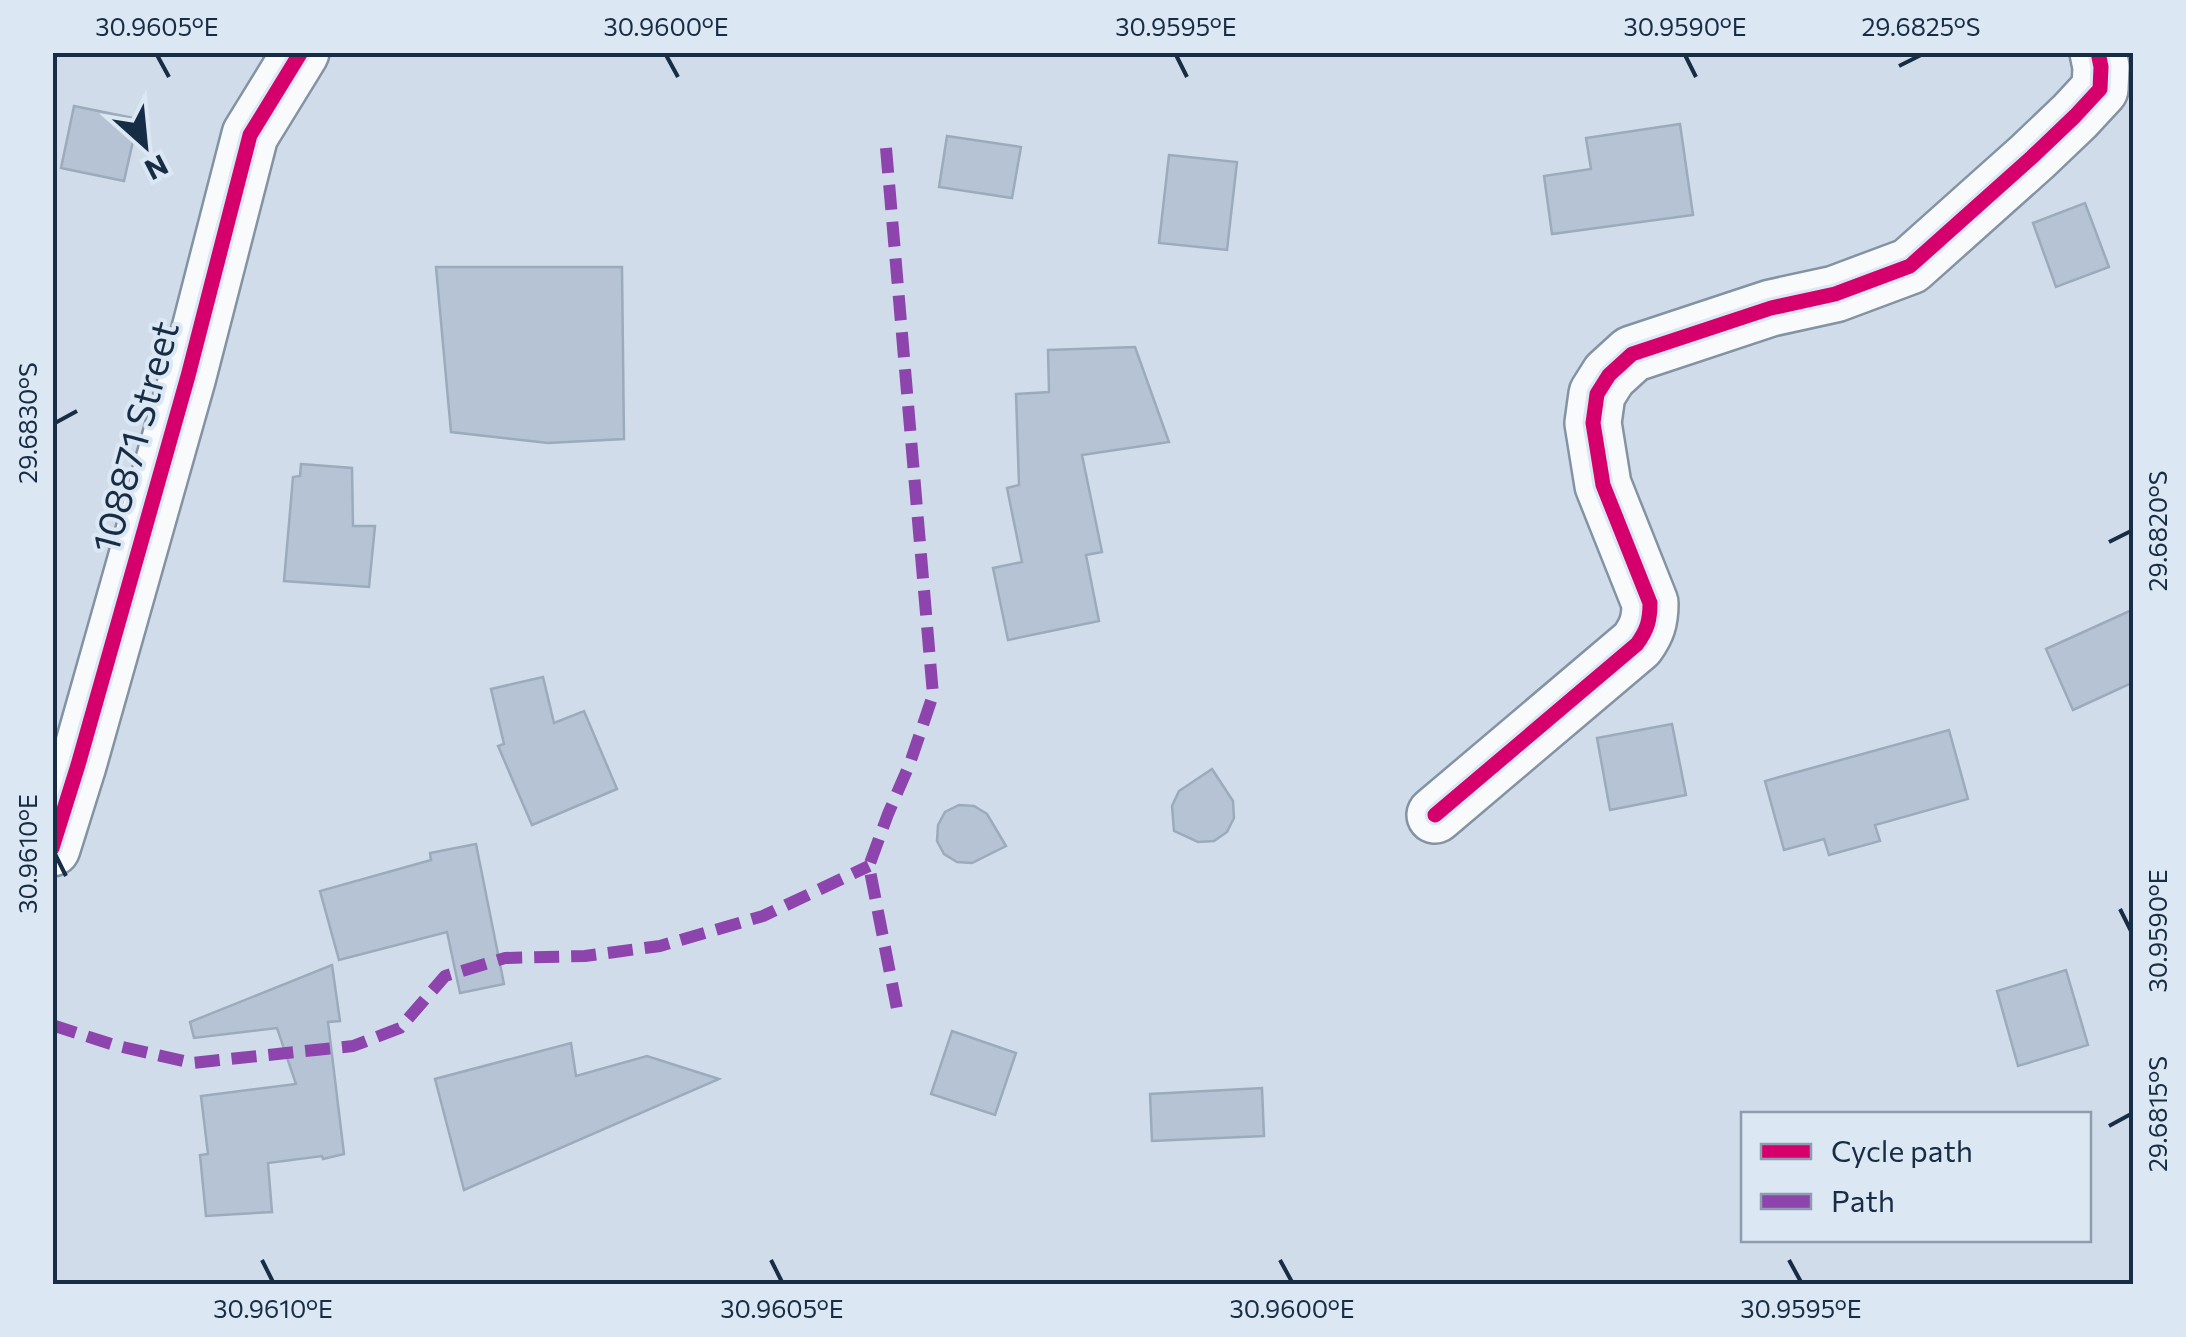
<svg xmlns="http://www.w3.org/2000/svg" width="2186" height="1337" font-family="Commissioner,sans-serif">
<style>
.building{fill:#b5c3d4;stroke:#9cabbc;stroke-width:2.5}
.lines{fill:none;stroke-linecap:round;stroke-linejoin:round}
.street-casing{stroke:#8493a4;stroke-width:60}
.secondary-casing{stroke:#8493a4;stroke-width:60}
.street{stroke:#f8fafc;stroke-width:55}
.secondary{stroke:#f8fafc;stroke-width:55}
.quiet{stroke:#8e44ad;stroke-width:12;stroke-dasharray:25 12;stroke-linecap:butt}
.cycleway-casing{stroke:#dce7f4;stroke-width:21}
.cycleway{stroke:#d6006c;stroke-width:15}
.ticks{fill:none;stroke:#172d45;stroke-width:4}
.labels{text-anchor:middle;stroke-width:8;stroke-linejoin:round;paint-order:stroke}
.street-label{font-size:38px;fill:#172d45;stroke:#dce7f4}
.neatline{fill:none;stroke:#172d45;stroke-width:4}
.ticks-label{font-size:25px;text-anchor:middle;fill:#172d45}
</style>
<rect width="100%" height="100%" fill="#d0dcea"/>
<g class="building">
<polygon points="74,106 138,119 124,181 61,168"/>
<polygon points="1680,124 1693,215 1552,234 1544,176 1591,169 1586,138"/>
<polygon points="947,136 1021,147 1012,198 939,187"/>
<polygon points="1169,155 1237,162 1227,250 1159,243"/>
<polygon points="2085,203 2109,267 2056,287 2033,223"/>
<polygon points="436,267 622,267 624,439 548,443 451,432"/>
<polygon points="1135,347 1169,442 1082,455 1102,552 1086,555 1099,621 1008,640 993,568 1022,562 1007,488 1019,485 1016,394 1049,392 1048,350"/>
<polygon points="301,464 352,468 353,526 375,526 369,587 284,581 293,477 300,476"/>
<polygon points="2134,609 2134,682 2073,710 2046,649"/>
<polygon points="543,677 554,723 584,711 617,789 532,825 498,746 504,744 491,689"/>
<polygon points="1672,724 1686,795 1610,810 1597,738"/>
<polygon points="1949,730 1968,799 1875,825 1880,841 1829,855 1824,839 1784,850 1765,781"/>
<polygon points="1212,769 1233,801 1234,818 1227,832 1214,841 1198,842 1174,831 1172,806 1179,791"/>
<polygon points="959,805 974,806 987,814 1006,846 972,863 957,862 944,854 937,841 938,825 945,812"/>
<polygon points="476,844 504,984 460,993 447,932 339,960 320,891 431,860 430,853"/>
<polygon points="332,965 340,1021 328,1022 344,1154 323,1159 322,1156 268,1163 272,1212 206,1216 200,1155 208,1154 201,1096 296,1084 277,1028 194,1038 190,1022"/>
<polygon points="2066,970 2088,1045 2018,1066 1997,991"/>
<polygon points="952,1031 1016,1053 995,1115 931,1094"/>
<polygon points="571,1043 576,1076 647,1056 719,1079 464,1190 435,1079"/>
<polygon points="1262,1088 1264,1136 1152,1141 1150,1094"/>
</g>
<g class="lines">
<g class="street-casing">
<path id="street" d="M1435,815l202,-171c10,-14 13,-23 13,-41l-47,-118 -10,-62 4,-29 12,-19 23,-21 139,-46 64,-14 75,-28 122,-109 43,-41 25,-27 1,-22 -3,-15"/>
</g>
<g class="secondary-casing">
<polyline id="secondary" points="52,848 78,765 188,376 250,135 301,52"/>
</g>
<use href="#street" class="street"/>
<use href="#secondary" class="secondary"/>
<g class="quiet">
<polyline points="886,148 933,695 910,763 888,814 869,866 899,1019"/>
<polyline points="52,1025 114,1045 192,1063 353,1046 400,1028 445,976 505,958 585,956 660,946 763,916 869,866"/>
</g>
<g class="cycleway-casing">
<g id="cycleway">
<path d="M1435,815l202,-171c10,-14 13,-23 13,-41l-47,-118 -10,-62 4,-29 12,-19 23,-21 139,-46 64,-14 75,-28 122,-109 43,-41 25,-27 1,-22 -3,-15"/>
<polyline points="52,848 78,765 188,376 250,135 301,52"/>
</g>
</g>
<use href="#cycleway" class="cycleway"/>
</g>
<path class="ticks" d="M157,55l12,22M666,55l12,22M1176,55l11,22M1685,55l11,22M1899,66l22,-11M55,423l22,-12M2109,542l22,-11M55,854l11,22M2120,909l11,22M2109,1126l22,-12M262,1260l11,22M771,1260l11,22M1280,1260l12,22M1789,1260l12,22"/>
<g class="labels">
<g class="street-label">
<text transform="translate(136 437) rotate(-75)" y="13">108871 Street</text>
</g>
</g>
<rect width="2186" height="1337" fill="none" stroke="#dce7f4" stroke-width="110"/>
<rect x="1741" y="1112" width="350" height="130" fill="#dce7f4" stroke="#8d9dae" stroke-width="2.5"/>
<rect x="1761" y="1144" width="50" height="15" fill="#d6006c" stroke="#8d9dae" stroke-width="2.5"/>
<text x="1831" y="1162" font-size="30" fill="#172d45">Cycle path</text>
<rect x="1761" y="1194" width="50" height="15" fill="#8e44ad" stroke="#8d9dae" stroke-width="2.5"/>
<text x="1831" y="1212" font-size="30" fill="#172d45">Path</text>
<g transform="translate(145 145) rotate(153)" stroke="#dce7f4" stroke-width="8" paint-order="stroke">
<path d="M0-8L18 38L0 25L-18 38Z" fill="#172d45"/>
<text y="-15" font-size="28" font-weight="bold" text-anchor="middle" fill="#172d45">N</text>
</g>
<rect x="55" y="55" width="2076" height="1227" class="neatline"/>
<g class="ticks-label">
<text x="157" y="36">30.9605°E</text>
<text x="666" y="36">30.9600°E</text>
<text x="1176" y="36">30.9595°E</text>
<text x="1685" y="36">30.9590°E</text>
<text x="1921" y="36">29.6825°S</text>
<text transform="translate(28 423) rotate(-90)" y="9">29.6830°S</text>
<text transform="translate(2158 531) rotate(-90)" y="9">29.6820°S</text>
<text transform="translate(28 854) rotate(-90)" y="9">30.9610°E</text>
<text transform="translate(2158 931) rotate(-90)" y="9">30.9590°E</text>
<text transform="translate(2158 1114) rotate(-90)" y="9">29.6815°S</text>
<text x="273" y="1318">30.9610°E</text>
<text x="782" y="1318">30.9605°E</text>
<text x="1292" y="1318">30.9600°E</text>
<text x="1801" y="1318">30.9595°E</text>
</g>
</svg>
